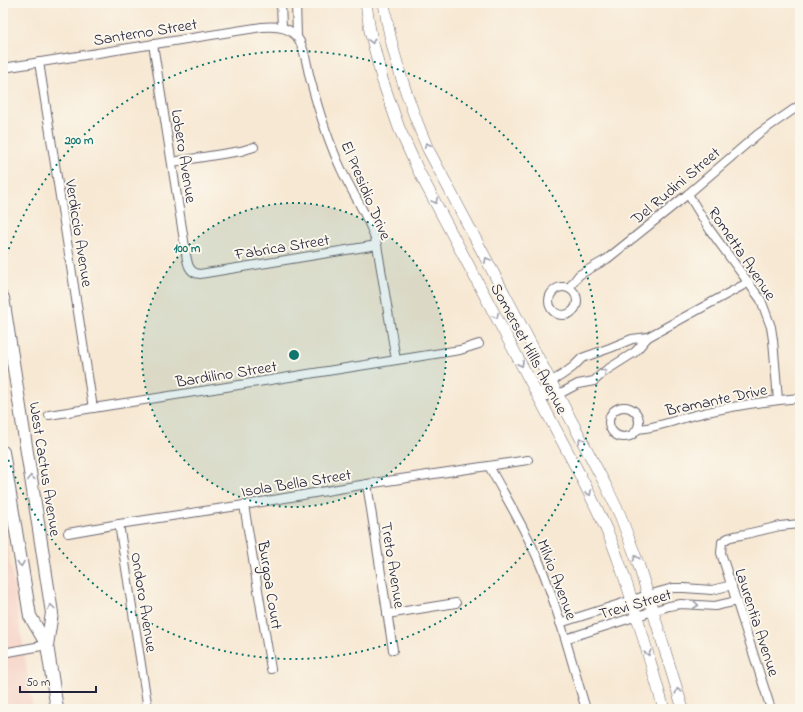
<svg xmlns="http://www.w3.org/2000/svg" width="803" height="712" font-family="'Indie Flower',sans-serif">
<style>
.built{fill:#f6d1c5}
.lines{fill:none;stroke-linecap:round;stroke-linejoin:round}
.minor-casing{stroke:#6d6770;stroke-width:10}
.secondary-casing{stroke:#6d6770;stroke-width:12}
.primary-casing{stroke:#6d6770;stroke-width:14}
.minor{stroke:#fff;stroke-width:8}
.secondary{stroke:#fff;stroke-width:11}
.primary{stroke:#fff;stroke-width:12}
.oneway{stroke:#9c9ca7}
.ring{fill:none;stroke:#0f766e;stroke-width:2;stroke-dasharray:2 4}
.labels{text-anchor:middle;stroke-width:4;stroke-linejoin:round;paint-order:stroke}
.street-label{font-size:16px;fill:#22223b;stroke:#fbf7ec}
.centre{fill:#0f766e;stroke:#fbf7ec;stroke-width:2}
.ring-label{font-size:12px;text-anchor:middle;font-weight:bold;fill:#0f766e;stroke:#fbf7ec;stroke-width:4;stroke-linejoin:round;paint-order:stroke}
</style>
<rect width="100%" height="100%" fill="#fbf7ec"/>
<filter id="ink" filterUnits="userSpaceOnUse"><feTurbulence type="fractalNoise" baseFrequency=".025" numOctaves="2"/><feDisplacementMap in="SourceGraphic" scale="8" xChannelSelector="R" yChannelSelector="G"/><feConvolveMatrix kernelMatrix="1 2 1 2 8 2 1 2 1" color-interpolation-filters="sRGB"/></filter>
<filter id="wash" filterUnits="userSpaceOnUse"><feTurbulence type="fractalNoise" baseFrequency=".012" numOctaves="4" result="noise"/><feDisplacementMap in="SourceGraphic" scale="16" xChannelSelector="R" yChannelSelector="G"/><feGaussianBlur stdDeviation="0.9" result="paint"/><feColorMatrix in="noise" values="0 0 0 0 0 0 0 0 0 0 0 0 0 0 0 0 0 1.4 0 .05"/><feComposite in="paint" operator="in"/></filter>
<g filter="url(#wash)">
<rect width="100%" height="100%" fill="#f7e8d3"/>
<polygon class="built" points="3,517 20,626 33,709 3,709"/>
</g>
<g filter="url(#ink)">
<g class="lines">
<g class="minor-casing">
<g id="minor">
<polyline points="281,3 282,27"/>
<polyline points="296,3 297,36"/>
<path d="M153,44l32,203c2,10 1,26 15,27l177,-29"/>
<polyline points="39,62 93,408"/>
<path d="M3,68l259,-41c12,-1 26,-1 34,9 9,9 11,33 15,46 8,30 18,61 31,89 9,19 21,37 29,57 2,5 4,11 6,17l19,115"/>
<polyline points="172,162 241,151 254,147"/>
<polyline points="688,194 710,230 761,300 771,327 773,340 778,400"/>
<circle cx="563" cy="301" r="14"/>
<polyline points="569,288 579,275 607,259 688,194 758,134 800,105"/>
<polyline points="538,397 550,382 562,375 573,367 582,358 610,348 632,339 648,337 749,282"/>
<polyline points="538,397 557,395 578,384 594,381 605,371 635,352 648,337"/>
<circle cx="624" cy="422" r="15"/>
<polyline points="49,415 460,350 479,344"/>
<path d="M638,429c18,-1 35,-8 53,-13 35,-9 73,-15 109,-18"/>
<path d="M489,466c17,32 37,64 51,98 19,46 31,97 46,145"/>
<polyline points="367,484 393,650"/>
<polyline points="244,505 271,669"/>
<polyline points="119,524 148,709"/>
<polyline points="68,533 119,524 244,505 367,484 528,460"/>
<polyline points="387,614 456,603"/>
<polyline points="560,623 648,595 673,588 684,588 712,590 732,585"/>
<polyline points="565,639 669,606 681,604 715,606 737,601"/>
<polyline points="3,653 47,645"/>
<polyline points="771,709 721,553 722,542 728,538 735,536 746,534 780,526 800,524"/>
</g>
</g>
<g class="secondary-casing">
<g id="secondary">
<path d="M366,3l4,28 12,48 17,49 19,42 161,303c14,28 29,56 39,86 18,49 31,100 46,150"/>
<path d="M384,3c7,51 24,99 44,146l178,337 14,29 18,48 45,146"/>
</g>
</g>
<g class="primary-casing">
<g id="primary">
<polyline points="3,298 52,613 47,645 57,709"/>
<polyline points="3,452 30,616 47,645"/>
</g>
</g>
<use href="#minor" class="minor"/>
<use href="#secondary" class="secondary"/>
<use href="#primary" class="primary"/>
</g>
<defs><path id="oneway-chevron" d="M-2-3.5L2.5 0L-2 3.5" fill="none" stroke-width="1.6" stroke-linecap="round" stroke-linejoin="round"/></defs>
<g class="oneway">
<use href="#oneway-chevron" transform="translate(372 41) rotate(76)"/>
<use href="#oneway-chevron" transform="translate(427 145) rotate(-115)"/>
<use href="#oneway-chevron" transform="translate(435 201) rotate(62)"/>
<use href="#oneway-chevron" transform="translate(487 260) rotate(-118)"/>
<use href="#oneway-chevron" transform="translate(496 316) rotate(62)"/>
<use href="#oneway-chevron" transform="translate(521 364) rotate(63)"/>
<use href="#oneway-chevron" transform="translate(604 372) rotate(-38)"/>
<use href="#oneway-chevron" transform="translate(581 440) rotate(-118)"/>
<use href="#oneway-chevron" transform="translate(31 478) rotate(-99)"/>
<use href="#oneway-chevron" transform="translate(589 493) rotate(63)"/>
<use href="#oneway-chevron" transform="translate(636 558) rotate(-109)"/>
<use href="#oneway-chevron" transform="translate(21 564) rotate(81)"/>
<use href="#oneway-chevron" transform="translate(696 605) rotate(6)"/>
<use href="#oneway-chevron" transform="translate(51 607) rotate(-98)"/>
<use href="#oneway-chevron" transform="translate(648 653) rotate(74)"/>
<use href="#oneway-chevron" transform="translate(678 691) rotate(-107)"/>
</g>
</g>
<circle cx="294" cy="355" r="152" fill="#0f766e" fill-opacity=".12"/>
<g class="ring">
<circle cx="294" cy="355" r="152"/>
<path d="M3 266A304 304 0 1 1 3 444"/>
</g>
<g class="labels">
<g class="street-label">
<text transform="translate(145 31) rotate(-9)" y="6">Santerno Street</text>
<text transform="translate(185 156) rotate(81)" y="6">Lobero Avenue</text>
<text transform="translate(675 185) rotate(-40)" y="6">Del Rudini Street</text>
<text transform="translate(367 190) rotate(67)" y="6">El Presidio Drive</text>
<text transform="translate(80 233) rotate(81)" y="6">Verdiccio Avenue</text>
<text transform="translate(282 246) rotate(-9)" y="6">Fabrica Street</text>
<text transform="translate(743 253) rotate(56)" y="6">Rometta Avenue</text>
<text transform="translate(530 348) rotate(62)" y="6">Somerset Hills Avenue</text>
<text transform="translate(226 373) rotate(-9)" y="6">Bardilino Street</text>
<text transform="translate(716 399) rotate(-12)" y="6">Bramante Drive</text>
<text transform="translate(46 469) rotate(81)" y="6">West Cactus Avenue</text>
<text transform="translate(296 482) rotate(-9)" y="6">Isola Bella Street</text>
<text transform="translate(394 565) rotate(81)" y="6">Treto Avenue</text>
<text transform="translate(558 579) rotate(69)" y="6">Milvio Avenue</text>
<text transform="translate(271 585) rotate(81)" y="6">Burgoa Court</text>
<text transform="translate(145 602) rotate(81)" y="6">Ondoro Avenue</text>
<text transform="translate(635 603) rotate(-16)" y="6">Trevi Street</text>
<text transform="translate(758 622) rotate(72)" y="6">Laurentia Avenue</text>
</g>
</g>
<circle cx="294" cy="355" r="6" class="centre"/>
<g class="ring-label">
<text x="79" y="144">200 m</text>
<text x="187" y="252">100 m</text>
</g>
<rect width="803" height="712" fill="none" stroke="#fbf7ec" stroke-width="16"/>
<path d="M20 686v6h76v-6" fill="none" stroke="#22223b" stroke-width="2"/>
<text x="26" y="686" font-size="12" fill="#22223b" stroke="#fbf7ec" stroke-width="3" paint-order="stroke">50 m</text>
</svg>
